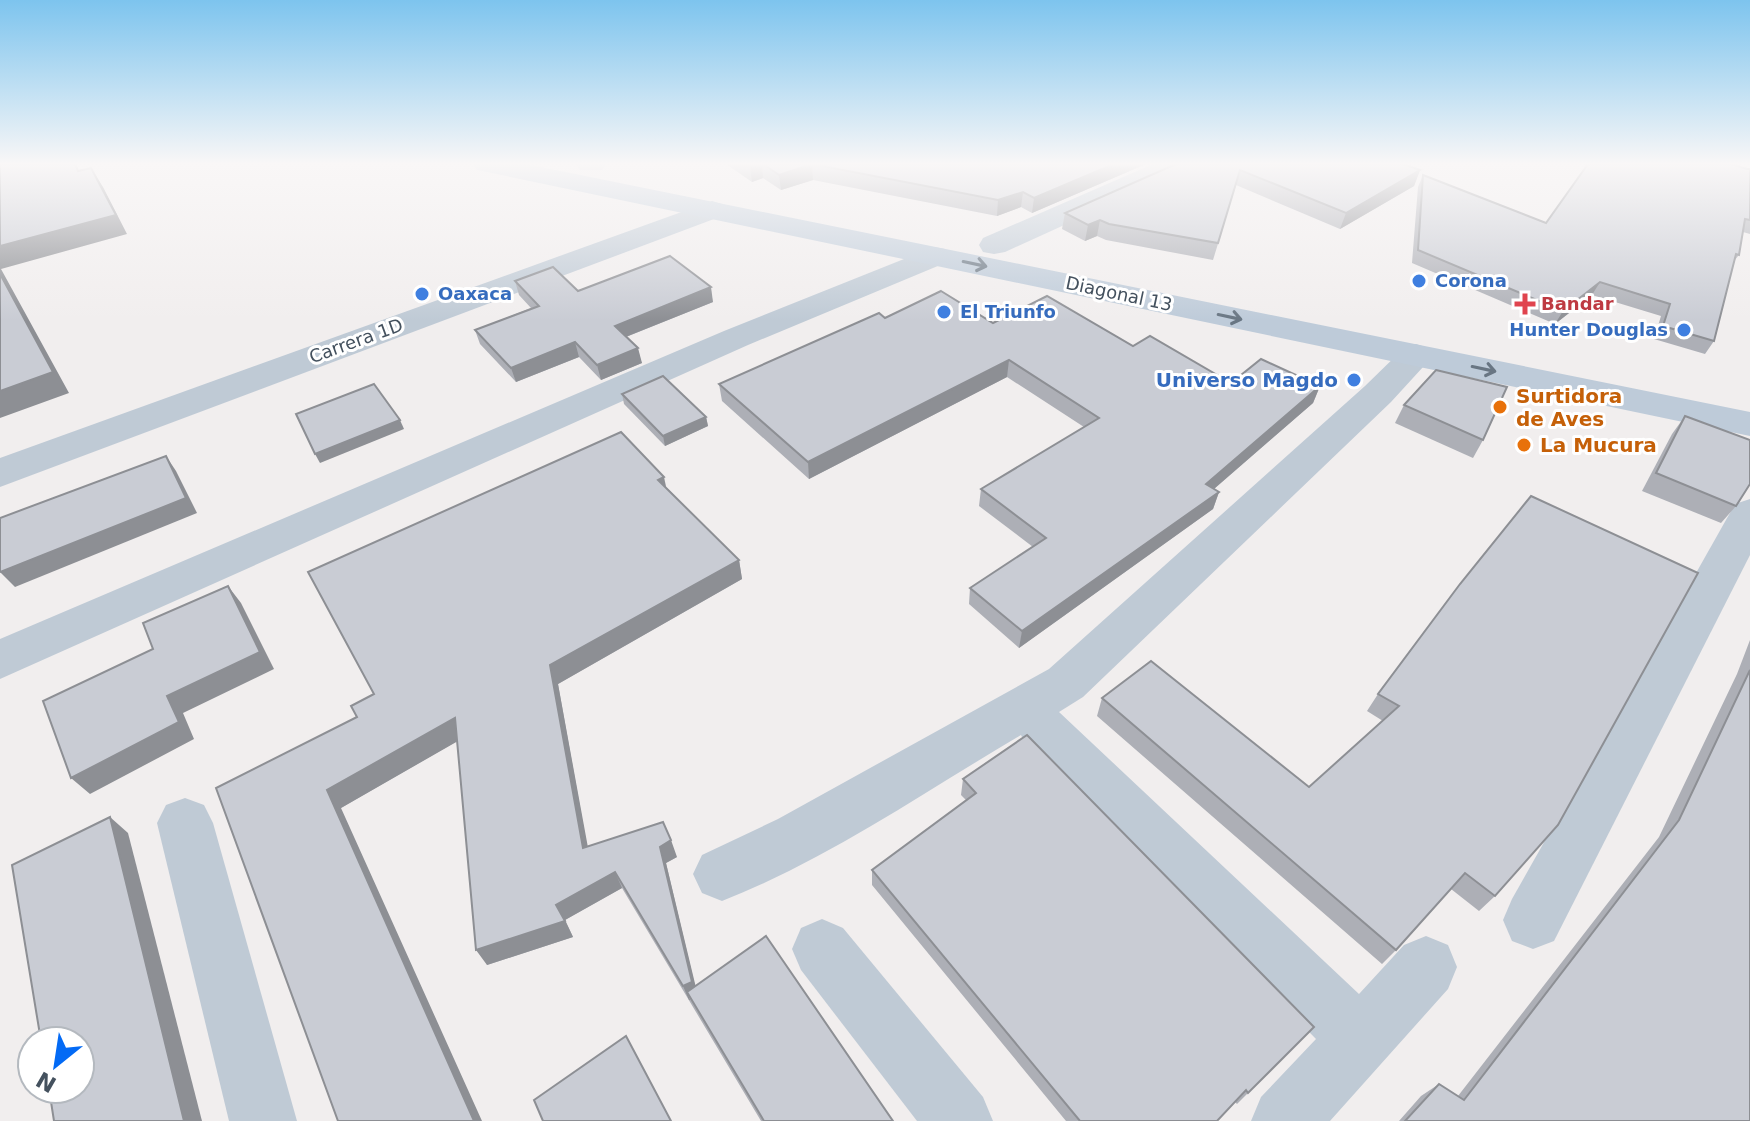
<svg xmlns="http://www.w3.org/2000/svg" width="1750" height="1121" font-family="'DejaVu Sans',sans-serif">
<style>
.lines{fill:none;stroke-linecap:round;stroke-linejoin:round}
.street{fill:#bfcad5;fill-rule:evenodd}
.secondary{fill:#becbd9;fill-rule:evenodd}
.wall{fill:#adafb6}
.shaded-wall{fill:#8d8f94}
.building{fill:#c9ccd4;stroke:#8d8f94;stroke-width:2}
.oneway{stroke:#697683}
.shop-dot{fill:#3f7fe0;stroke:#fff;stroke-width:3}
.health-dot{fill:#e0444e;stroke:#fff;stroke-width:3}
.food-dot{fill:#e8710a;stroke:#fff;stroke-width:3}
.labels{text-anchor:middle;stroke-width:6;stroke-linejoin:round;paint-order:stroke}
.far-shop-label{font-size:18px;font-weight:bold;fill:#366cbe;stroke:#fff;text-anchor:start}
.far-street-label{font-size:18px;fill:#44515e;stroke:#fff}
.far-health-label{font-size:18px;font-weight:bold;fill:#be3a42;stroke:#fff;text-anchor:start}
.shop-label{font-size:20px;font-weight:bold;fill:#366cbe;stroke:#fff;text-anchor:end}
.food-label{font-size:20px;font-weight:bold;fill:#c56008;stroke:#fff;text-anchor:start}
</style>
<rect width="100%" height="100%" fill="#f1eeee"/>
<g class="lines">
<g class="street">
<polygon points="576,164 606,164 602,170 580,170"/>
<polygon points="1153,164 1189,164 1185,170 1005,252 994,254 983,252 979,245 983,238"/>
<polygon points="712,201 722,204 727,210 722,216 0,487 0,458"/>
<polygon points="934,247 945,249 950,256 945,263 748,345 0,679 0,639 724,331"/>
<path d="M1416,344l12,4 6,7 -43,47 -308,295 -24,15 300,282 45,-49 22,-9 22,9 9,22 -9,22 -118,132h-79l10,-24 55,-58 -291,-296 -4,-8c-97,57 -194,125 -299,166l-20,-8 -9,-19 9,-19 76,-36 271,-150 316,-283 39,-38z"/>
<polygon points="1750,499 1750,555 1554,941 1533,949 1512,941 1503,920 1512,899 1735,504"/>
<polygon points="185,798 204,805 213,823 297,1121 229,1121 157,823 166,805"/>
<polygon points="822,919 843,928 983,1097 993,1121 917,1121 801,970 792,949 801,928"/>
</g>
<polygon class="secondary" points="473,164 526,164 1750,412 1750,436 487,172 477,170"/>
</g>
<g class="wall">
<polygon points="726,164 1146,164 1032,213 1021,207 997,216 813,180 781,190 763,178 752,182"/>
<polygon points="1176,164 1420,170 1414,186 1340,229 1236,185 1213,260 1106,240 1097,236 1085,241 1062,229 1065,213"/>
<polygon points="1750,169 1750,234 1743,232 1739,255 1734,261 1714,341 1705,354 1654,339 1661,316 1592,295 1555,324 1412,263 1418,187 1423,175 1546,223"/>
<polygon points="515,281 578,291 713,302 626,337 642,363 601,380 579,357 516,382 480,344 475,330 531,308 519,295"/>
<polygon points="885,318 993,323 1133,346 1231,383 1320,386 1313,403 1214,489 1219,492 1213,509 1019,648 969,604 970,588 1033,547 979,506 981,489 1084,427 1007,377 809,479 722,401 719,384"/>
<polygon points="622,394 706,417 708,426 665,446 624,404"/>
<polygon points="1404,405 1483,440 1473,458 1395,423"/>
<polygon points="1685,416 1736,506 1721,523 1642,491 1672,434"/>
<polygon points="667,488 739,560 742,579 558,684 587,846 677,857 666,863 695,986 893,1121 761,1121 622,888 565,920 573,937 487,965 457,741 341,808 216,788 357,717 374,694"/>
<polygon points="1460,584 1495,896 1479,911 1451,889 1396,950 1382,964 1097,716 1102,698 1309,787 1383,721 1367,711 1378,694"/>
<polygon points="1750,640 1750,1121 1399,1121 1421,1096 1439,1084 1458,1096 1659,837 1737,674"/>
<polygon points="963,779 1314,1027 1237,1104 1235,1102 1217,1121 1066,1121 872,885 872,870 966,800 961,795"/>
</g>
<g class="shaded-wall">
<polygon points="759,164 762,164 763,178 752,182 750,166"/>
<polygon points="812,164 813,180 781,190 779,175"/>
<polygon points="1114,164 1146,164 1032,213 1034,198"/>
<polygon points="91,168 103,187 127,234 1,269 69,393 0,418 0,246"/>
<polygon points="1420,170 1414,186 1340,229 1346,213"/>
<polygon points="1023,192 1021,207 997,216 998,200"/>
<polygon points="1100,220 1097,236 1085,241 1088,225"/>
<polygon points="1600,282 1592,295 1555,324 1563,311"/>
<polygon points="711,287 713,302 618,340 615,326"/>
<polygon points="575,342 579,357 516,382 511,368"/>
<polygon points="638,348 642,363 601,380 597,365"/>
<polygon points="1009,360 1007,377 809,479 808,462"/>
<polygon points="1320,386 1313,403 1200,501 1206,484"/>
<polygon points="706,417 708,426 665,446 663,436"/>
<polygon points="400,420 404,429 320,463 315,454"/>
<polygon points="166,456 176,471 197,513 15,587 0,572"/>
<polygon points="664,477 668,496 658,480"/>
<polygon points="1219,492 1213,509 1019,648 1022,631"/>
<polygon points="739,560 742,579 558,684 591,864 583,848 550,665"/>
<polygon points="228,586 241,603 274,669 183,713 194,739 90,794 71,778 167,696"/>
<polygon points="455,718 465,737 341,808 482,1121 474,1121 327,790"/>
<polygon points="110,817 128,833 202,1121 184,1121"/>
<polygon points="671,840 677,857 666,863 698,996 687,992 690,1000 689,1000 683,986 660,847"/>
<polygon points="615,872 622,888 565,920 573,937 487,965 476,950"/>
</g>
<g class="building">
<polygon points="0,164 75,164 78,171 91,168 116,215 0,246"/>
<polygon points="763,164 1114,164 1034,198 1023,192 998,200 812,164 779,175"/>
<polygon points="1176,164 1403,164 1420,170 1346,213 1240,170 1218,243 1109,224 1100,220 1088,225 1065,213"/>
<polygon points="1588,164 1731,164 1747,169 1750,169 1750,220 1745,219 1739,255 1736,254 1714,341 1663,326 1670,304 1600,282 1563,311 1418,250 1423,175 1546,223"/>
<polygon points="670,256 711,287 615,326 638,348 597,365 575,342 511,368 475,330 539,306 515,281 553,267 578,291"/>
<polygon points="0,274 53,372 0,391"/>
<polygon points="941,291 993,323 1047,296 1133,346 1150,336 1231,383 1261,359 1320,386 1206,484 1219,492 1022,631 970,588 1046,538 981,489 1099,418 1009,360 808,462 719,384 879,313 885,318"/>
<polygon points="1436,370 1507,387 1483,440 1404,405"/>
<polygon points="663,376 706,417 663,436 622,394"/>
<polygon points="374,384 400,420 315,454 296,414"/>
<polygon points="1685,416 1750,440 1750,484 1736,506 1656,473"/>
<polygon points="621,432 664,477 658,480 739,560 550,665 583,848 663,822 671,840 660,847 692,982 683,986 615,872 556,905 565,921 476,950 455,718 327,790 474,1121 338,1121 216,788 357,717 351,706 374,694 308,572"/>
<polygon points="166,456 186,498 0,572 0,518"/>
<polygon points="1531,496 1698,573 1558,825 1495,896 1465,873 1396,950 1102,698 1151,661 1309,787 1399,706 1378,694 1460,584"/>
<polygon points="228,586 260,652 167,696 179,722 71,778 43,701 153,649 143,623"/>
<polygon points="1750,670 1750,1121 1405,1121 1439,1084 1464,1100 1679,820"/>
<polygon points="1027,735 1314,1027 1248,1093 1246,1090 1217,1121 1080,1121 872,870 976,793 963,779"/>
<polygon points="110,817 184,1121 54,1121 49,1089 80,1089 80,1041 41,1041 12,865"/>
<polygon points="766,936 893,1121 764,1121 687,992"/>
<polygon points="626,1036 671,1121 543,1121 534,1100"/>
</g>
<defs><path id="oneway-shaft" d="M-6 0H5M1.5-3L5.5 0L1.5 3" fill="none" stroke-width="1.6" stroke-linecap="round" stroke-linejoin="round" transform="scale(2)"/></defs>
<g class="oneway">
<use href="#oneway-shaft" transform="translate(975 264) rotate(12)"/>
<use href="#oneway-shaft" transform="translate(1230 317) rotate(12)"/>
<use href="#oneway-shaft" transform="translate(1484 369) rotate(12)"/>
</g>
<linearGradient id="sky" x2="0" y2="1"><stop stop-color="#7dc4ee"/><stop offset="0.51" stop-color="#f9f7f7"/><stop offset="1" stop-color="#f9f7f7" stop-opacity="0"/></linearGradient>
<rect width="1750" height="321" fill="url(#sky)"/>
<g class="shop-dot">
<circle cx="1419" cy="281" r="8"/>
<circle cx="422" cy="294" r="8"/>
<circle cx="944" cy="312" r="8"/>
<circle cx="1684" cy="330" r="8"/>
<circle cx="1354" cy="380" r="8"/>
</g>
<path class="health-dot" d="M1521 292h8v8h8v8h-8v8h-8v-8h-8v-8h8z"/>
<g class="food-dot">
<circle cx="1500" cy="407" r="8"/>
<circle cx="1524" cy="445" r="8"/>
</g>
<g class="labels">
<g class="far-shop-label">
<text x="1435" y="287">Corona</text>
<text x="438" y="300">Oaxaca</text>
<text x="960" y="318">El Triunfo</text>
<text x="1668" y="336" text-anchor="end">Hunter Douglas</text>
</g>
<g class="far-street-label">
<text transform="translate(1119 294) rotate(12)" y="6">Diagonal 13</text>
<text transform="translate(356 341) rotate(-20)" y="6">Carrera 1D</text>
</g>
<g class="far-health-label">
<text x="1541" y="310">Bandar</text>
</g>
<g class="shop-label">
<text x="1338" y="387">Universo Magdo</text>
</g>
<g class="food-label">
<text x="1516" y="403">Surtidora<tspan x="1516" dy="23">de Aves</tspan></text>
<text x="1540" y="452">La Mucura</text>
</g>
</g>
<g transform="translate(56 1065) rotate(210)"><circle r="38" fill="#ffffff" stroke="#b4b9bf" stroke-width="2"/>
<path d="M0-6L14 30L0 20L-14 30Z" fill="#036af5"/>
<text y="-12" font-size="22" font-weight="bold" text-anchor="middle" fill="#44515e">N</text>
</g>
</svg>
